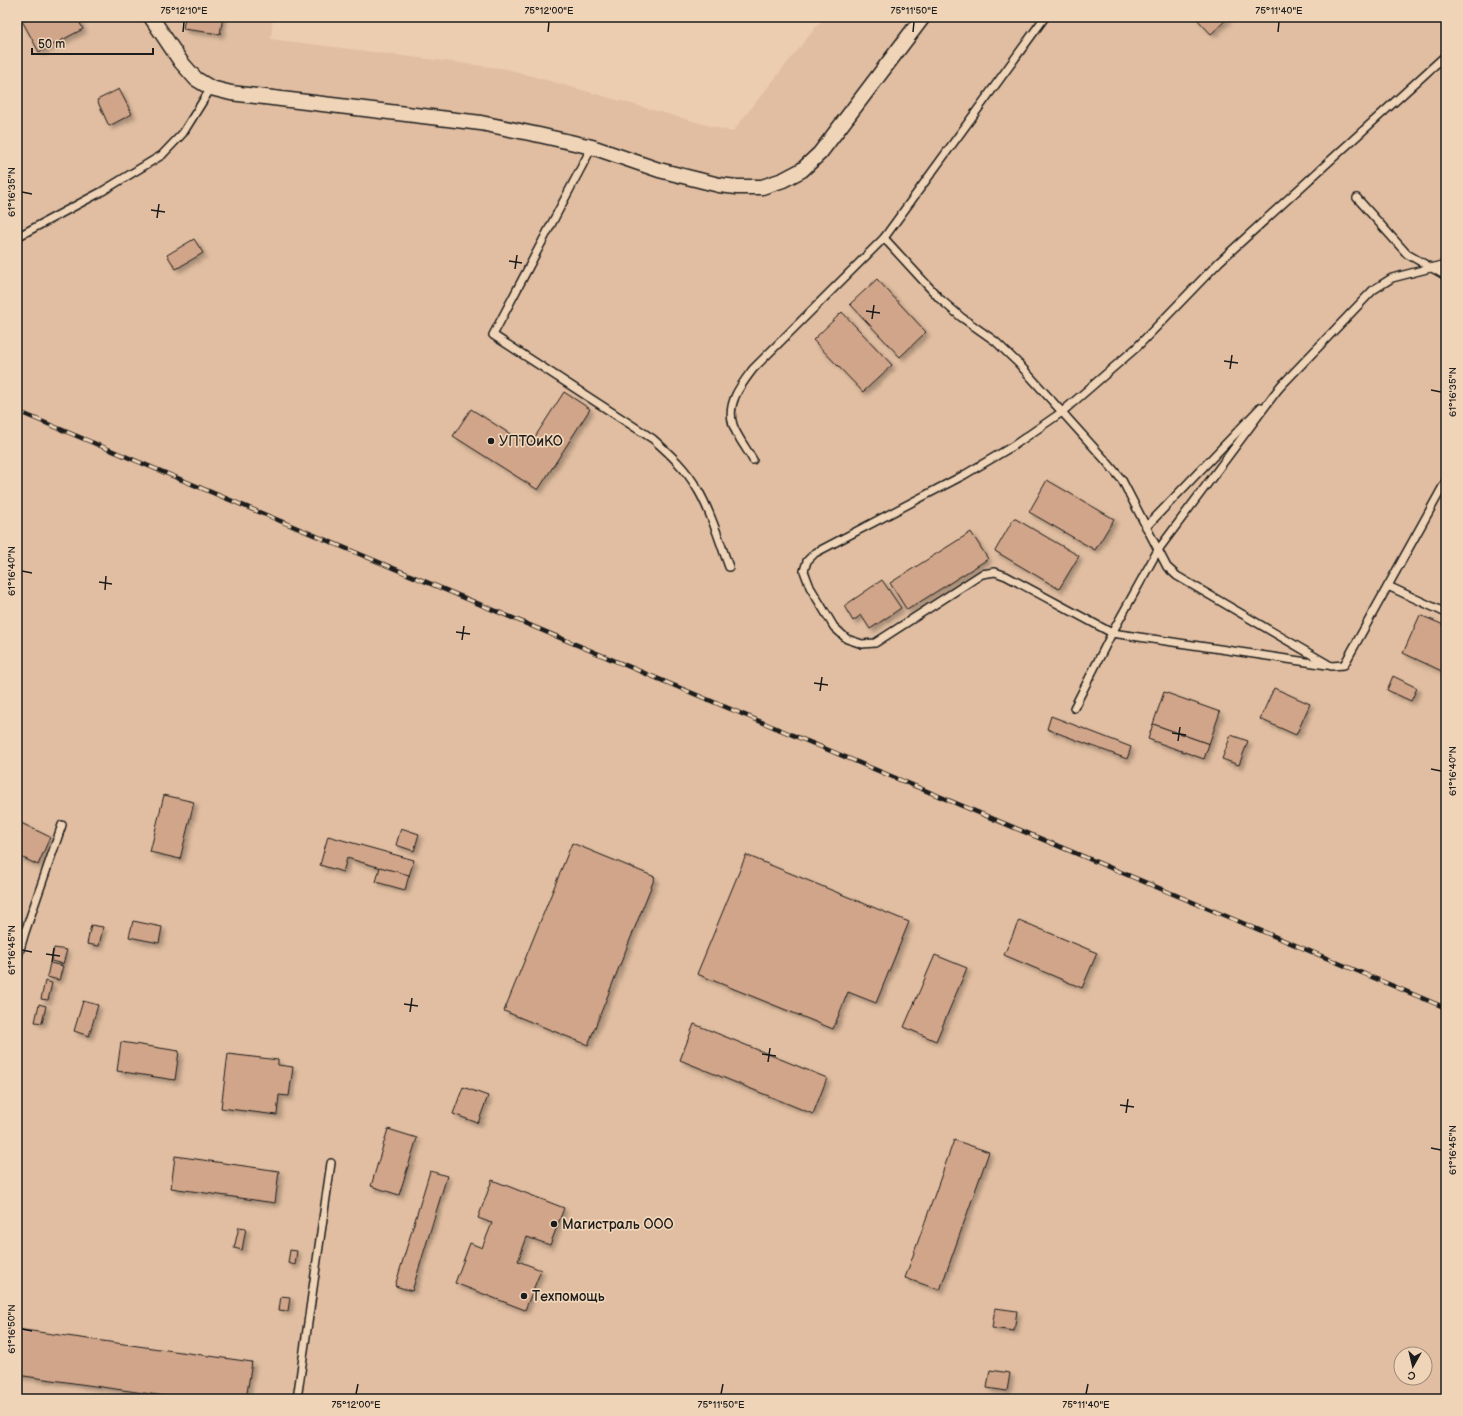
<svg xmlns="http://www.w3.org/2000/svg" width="1463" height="1416" font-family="'Balsamiq Sans',sans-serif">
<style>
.built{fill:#e1bea1;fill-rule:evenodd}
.building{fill:#d1a589;stroke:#1c1c1c;filter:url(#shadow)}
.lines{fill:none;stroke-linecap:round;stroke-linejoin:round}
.lane-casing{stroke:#1c1c1c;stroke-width:10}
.street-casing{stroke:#1c1c1c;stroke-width:17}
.lane{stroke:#f0d4b7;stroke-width:7}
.street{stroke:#f0d4b7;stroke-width:14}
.rail-casing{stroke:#1c1c1c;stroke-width:4.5}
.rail{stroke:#f0d4b7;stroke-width:3;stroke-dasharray:9;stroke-linecap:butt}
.ticks{fill:none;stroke:#1c1c1c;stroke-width:1.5}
.poi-dot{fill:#1c1c1c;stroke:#f0d4b7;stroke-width:1.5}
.labels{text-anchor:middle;stroke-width:3.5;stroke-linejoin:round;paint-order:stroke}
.poi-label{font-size:14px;fill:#1c1c1c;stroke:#f0d4b7;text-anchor:start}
.neatline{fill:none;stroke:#1c1c1c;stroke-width:1.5}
.ticks-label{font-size:10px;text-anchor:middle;fill:#1c1c1c}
</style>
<defs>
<filter id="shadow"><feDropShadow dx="3.5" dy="3.5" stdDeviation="2" flood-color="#0004"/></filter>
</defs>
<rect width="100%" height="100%" fill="#edcdb0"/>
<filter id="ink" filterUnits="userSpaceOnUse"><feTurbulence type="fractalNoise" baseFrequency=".025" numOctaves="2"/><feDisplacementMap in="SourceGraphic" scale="8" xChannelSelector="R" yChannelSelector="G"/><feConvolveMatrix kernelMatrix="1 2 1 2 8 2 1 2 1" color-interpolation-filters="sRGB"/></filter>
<g filter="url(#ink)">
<path class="built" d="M17,17h256l-2,22 236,30 225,63 92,-115h622v1382h-1429zM1401,1354h24v24h-24z"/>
<g class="building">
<polygon points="20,17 77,17 83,29 39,52"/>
<polygon points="185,17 223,17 220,34 183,29"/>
<polygon points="1195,17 1229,17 1211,34"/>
<polygon points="119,89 132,114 109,126 97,100"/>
<polygon points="194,239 203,253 176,269 167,255"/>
<polygon points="877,279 926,332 900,357 850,304"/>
<polygon points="842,312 892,365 863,392 813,340"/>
<polygon points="564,392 590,409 538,490 453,436 471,409 529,446"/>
<polygon points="1047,480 1114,519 1095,550 1029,512"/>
<polygon points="1014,518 1079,556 1059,589 995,551"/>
<polygon points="971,532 988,559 907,610 890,583"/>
<polygon points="882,580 901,608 870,629 861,615 853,621 844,606"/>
<polygon points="1420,615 1446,626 1446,673 1403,653"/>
<polygon points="1393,676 1417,688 1411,701 1387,690"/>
<polygon points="1274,688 1310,704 1296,735 1260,719"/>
<polygon points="1164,692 1220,712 1209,744 1153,724"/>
<polygon points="1051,716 1131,747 1127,759 1047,729"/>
<polygon points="1153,724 1209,744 1204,759 1148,739"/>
<polygon points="1231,735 1248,741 1239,765 1222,759"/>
<polygon points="164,795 194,802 180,859 150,852"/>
<polygon points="17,821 50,837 38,865 17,855"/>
<polygon points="401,828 419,834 414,851 396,845"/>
<polygon points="328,836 414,860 409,876 347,858 343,872 320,865"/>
<polygon points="572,843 655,877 588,1045 504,1011"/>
<polygon points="746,855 909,922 876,1003 848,992 833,1029 697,974"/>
<polygon points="380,867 409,875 405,890 376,882"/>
<polygon points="1019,920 1097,953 1082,988 1004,955"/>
<polygon points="133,921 162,927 159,943 129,937"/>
<polygon points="91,925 103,927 99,946 87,944"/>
<polygon points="54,948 67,950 63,964 51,961"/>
<polygon points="935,955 967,968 936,1041 904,1027"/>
<polygon points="50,963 63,966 59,980 47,977"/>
<polygon points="45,981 52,983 48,1000 41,999"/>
<polygon points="83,1001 98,1005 89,1036 74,1031"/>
<polygon points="39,1004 46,1006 42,1023 35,1022"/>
<polygon points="694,1024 827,1078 813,1114 680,1060"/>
<polygon points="121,1042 179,1051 175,1080 117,1071"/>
<polygon points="228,1054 278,1060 278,1065 293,1067 289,1096 279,1095 277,1115 221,1108"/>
<polygon points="463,1087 488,1096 478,1123 453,1114"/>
<polygon points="388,1129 417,1138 399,1195 371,1186"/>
<polygon points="954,1140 989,1152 940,1290 905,1278"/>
<polygon points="175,1156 279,1171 275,1203 171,1188"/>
<polygon points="430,1171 447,1176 412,1291 395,1286"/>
<polygon points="492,1180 564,1208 550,1245 527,1237 518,1261 541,1270 525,1310 455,1283 470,1243 482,1248 492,1223 478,1218"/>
<polygon points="239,1227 246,1228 242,1250 234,1248"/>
<polygon points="290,1250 297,1251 295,1265 288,1263"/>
<polygon points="281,1296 290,1297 288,1311 279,1310"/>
<polygon points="995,1308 1017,1311 1014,1331 992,1328"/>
<polygon points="17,1329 252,1362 246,1399 186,1399 17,1375"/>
<polygon points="990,1370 1010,1373 1007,1391 987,1388"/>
</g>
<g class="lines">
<g class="lane-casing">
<g id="lane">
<path d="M592,147l-99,188 160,104c17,15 34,31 45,51 13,21 22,53 31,77"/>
<polyline points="1357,198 1407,254 1446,276"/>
<polyline points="17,237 101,192 162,155 183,133 211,88"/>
<polyline points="884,238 940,299 961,317 995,341 1018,363 1106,461 1122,480 1167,567 1177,576 1331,666 1344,665 1446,481"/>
<polyline points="1282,384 1158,550 1112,633 1006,576 995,572 982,574 875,643 862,644 847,639 834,627 810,587 804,571 807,561 815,553 964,475 1013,446 1062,412 1137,347 1219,262 1446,55"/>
<polyline points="1279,388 1373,290 1392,278 1446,264"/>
<path d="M753,460c-5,-9 -17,-25 -20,-35 -7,-22 8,-40 20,-56l131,-131 161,-221"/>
<polyline points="1146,527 1261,407"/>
<polyline points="1388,586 1446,613"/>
<polyline points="1074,708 1112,633 1327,665"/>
<polyline points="17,960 25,932 62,825"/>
<polyline points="297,1399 331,1163"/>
</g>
</g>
<g class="street-casing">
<polyline id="street" points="151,17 181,62 196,79 211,88 231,93 481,123 539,135 592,147 659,170 719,185 737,187 762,187 783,180 802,170 820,153 923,17"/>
</g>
<use href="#lane" class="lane"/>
<use href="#street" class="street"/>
<g class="rail-casing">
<polyline id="rail" points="17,411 1446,1008"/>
</g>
<use href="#rail" class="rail"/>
</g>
</g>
<path class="ticks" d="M183,32l1,-10M548,32l1,-10M913,32l1,-10M1278,32l1,-10M22,192l10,2M151,210l14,2M157,218l2,-14M509,261l13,2M515,269l2,-14M866,311l14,2M872,319l2,-14M1224,361l14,2M1230,369l2,-14M1431,390l10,2M22,571l10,2M99,582l13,2M105,590l1,-14M456,632l14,2M462,640l2,-14M814,683l14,2M820,691l2,-14M1172,733l14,2M1178,741l2,-14M1431,769l10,2M22,950l10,2M46,954l14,2M52,962l2,-14M404,1004l14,2M410,1012l2,-14M762,1054l14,2M768,1062l2,-14M1120,1105l14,2M1126,1113l2,-14M1431,1148l10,2M22,1329l10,2M356,1394l2,-10M721,1394l2,-10M1086,1394l2,-10"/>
<g class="poi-dot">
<circle cx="491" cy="441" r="4"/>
<circle cx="554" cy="1224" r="4"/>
<circle cx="524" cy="1296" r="4"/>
</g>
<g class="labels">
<g class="poi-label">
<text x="499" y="446">УПТОиКО</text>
<text x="562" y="1229">Магистраль ООО</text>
<text x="532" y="1301">Техпомощь</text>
</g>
</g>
<rect width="1463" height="1416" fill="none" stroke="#f0d4b7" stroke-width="44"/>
<g transform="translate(1413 1366) rotate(188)"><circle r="19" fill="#f0d4b7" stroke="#9b8a79"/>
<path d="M0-3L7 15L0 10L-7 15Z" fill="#1c1c1c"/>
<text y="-6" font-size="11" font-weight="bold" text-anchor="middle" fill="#1c1c1c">С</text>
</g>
<path d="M32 48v6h121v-6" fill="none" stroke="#1c1c1c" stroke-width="2"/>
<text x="38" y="48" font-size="12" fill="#1c1c1c" stroke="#f0d4b7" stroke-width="3" paint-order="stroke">50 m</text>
<rect x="22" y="22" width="1419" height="1372" class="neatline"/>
<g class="ticks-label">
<text x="184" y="14">75°12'10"E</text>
<text x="549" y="14">75°12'00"E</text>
<text x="914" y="14">75°11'50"E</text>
<text x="1279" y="14">75°11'40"E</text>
<text transform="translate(11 192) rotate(-90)" y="4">61°16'35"N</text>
<text transform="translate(1452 392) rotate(-90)" y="4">61°16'35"N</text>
<text transform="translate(11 571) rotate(-90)" y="4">61°16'40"N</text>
<text transform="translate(1452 771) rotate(-90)" y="4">61°16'40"N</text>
<text transform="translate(11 950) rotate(-90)" y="4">61°16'45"N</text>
<text transform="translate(1452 1150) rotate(-90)" y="4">61°16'45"N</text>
<text transform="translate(11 1329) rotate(-90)" y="4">61°16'50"N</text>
<text x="356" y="1408">75°12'00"E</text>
<text x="721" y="1408">75°11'50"E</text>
<text x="1086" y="1408">75°11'40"E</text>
</g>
</svg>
